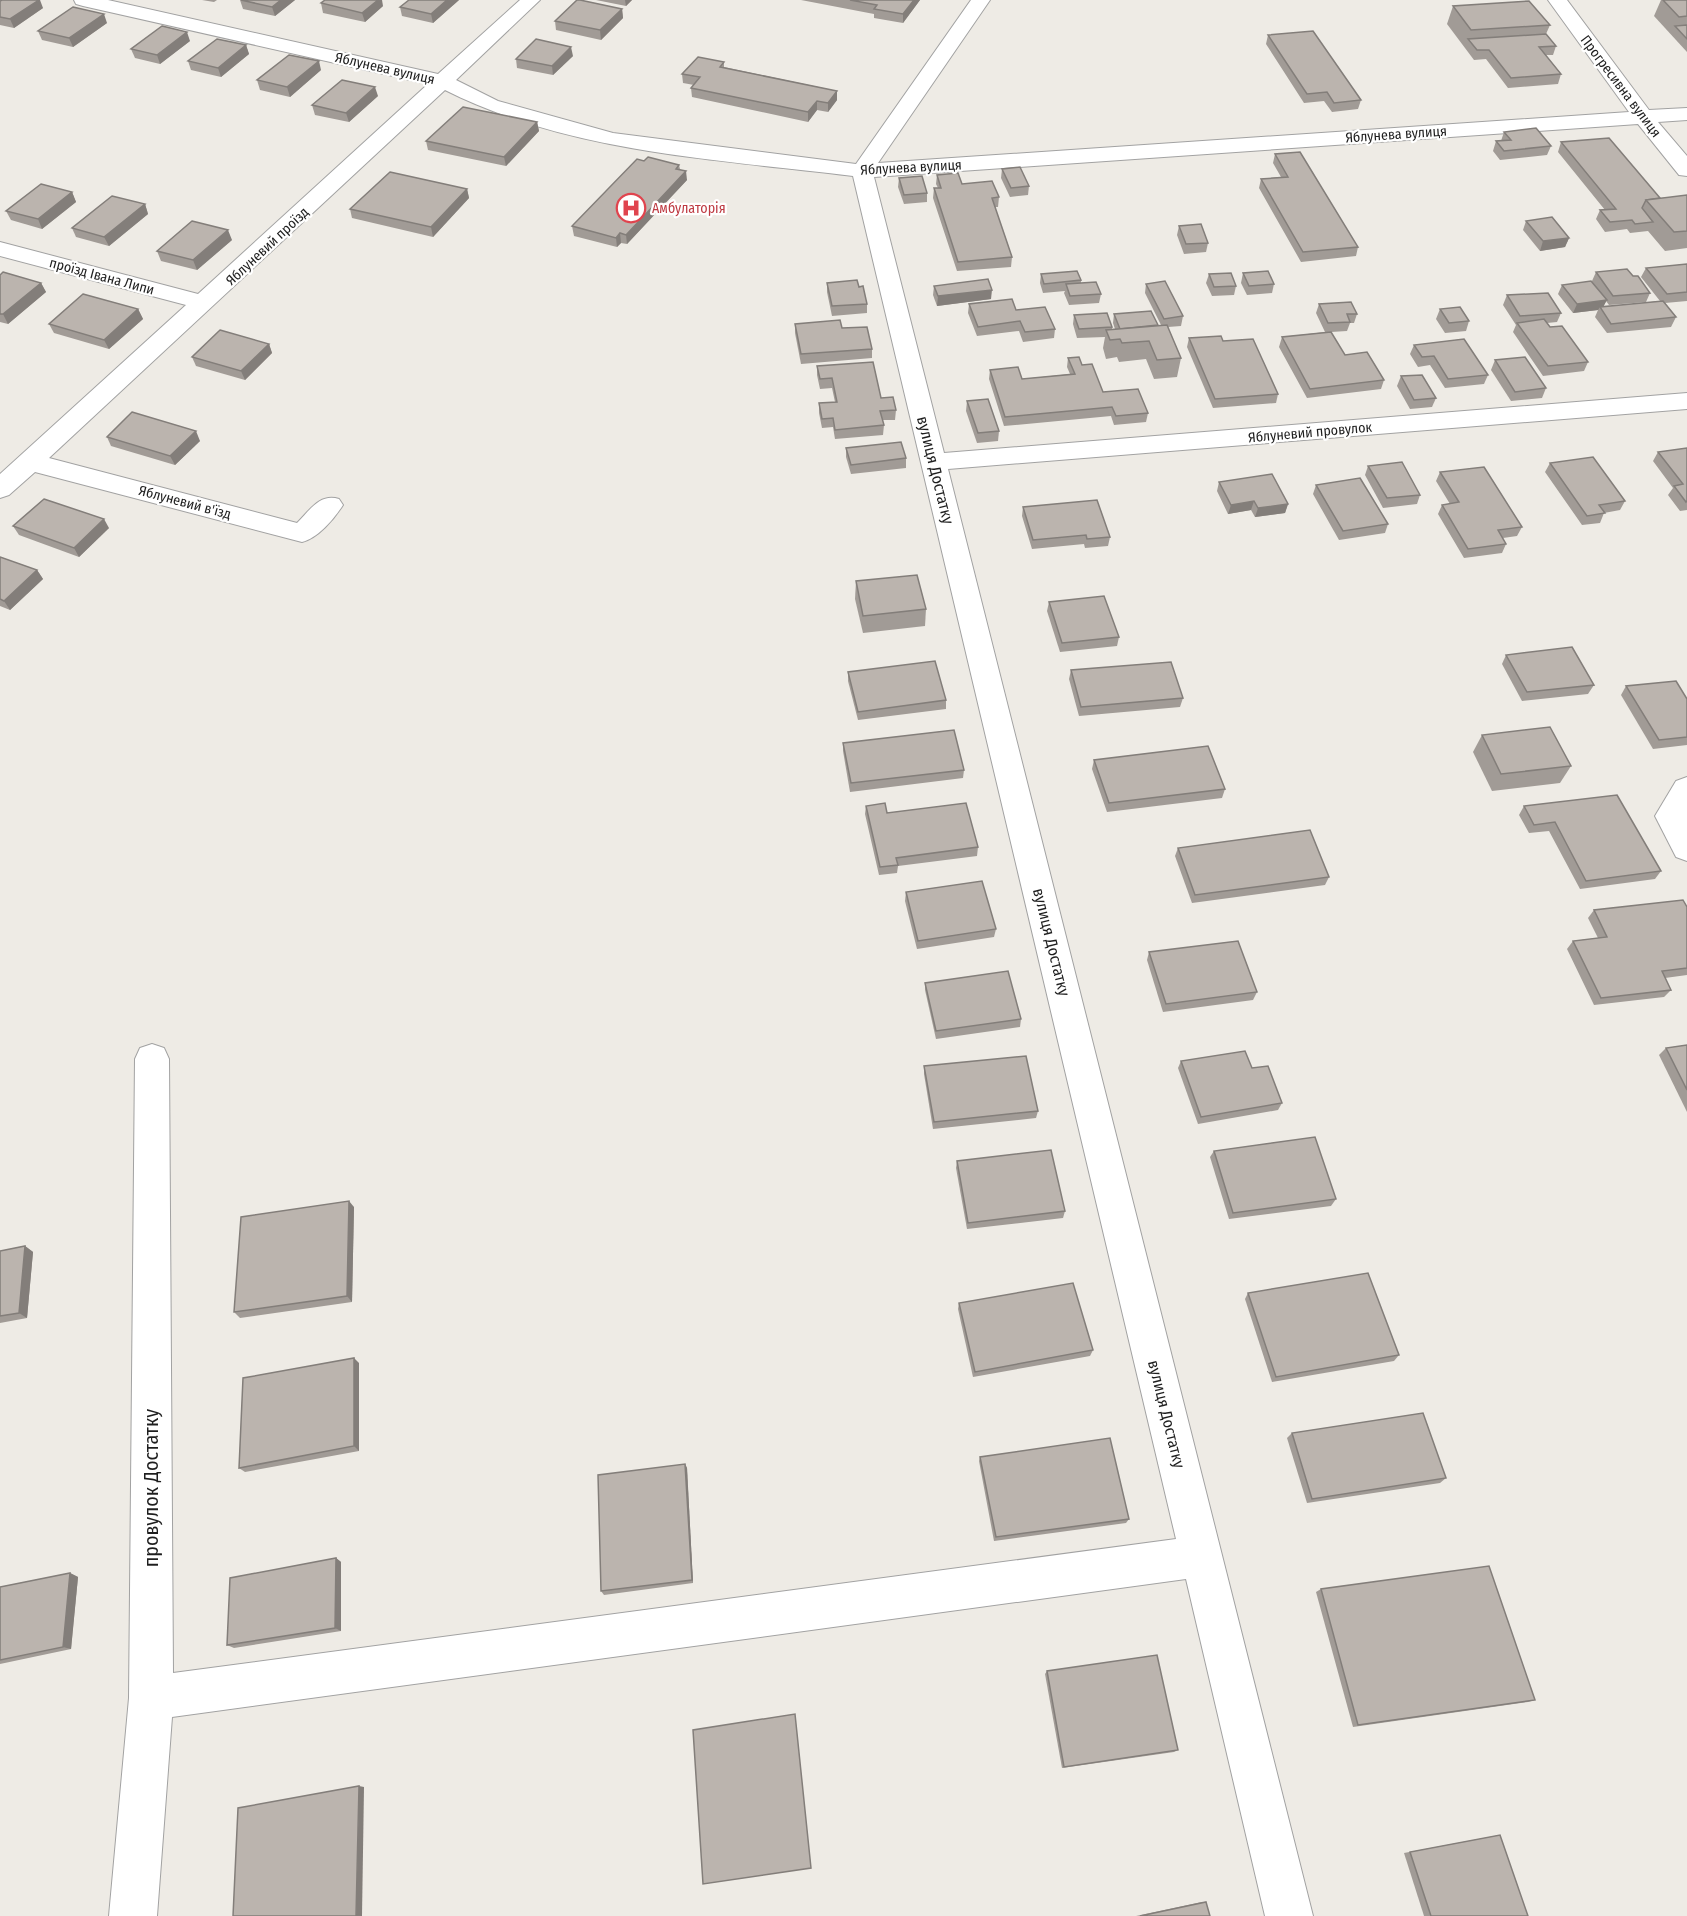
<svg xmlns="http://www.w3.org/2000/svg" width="1687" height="1916" font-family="'Fira Sans Condensed',sans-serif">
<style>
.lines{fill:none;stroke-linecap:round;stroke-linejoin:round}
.minor-casing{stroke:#a2a2a2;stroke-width:2}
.minor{fill:#fff;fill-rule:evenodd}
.wall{fill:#a19b96}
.shaded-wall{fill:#837e7a}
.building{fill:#bbb4ae;stroke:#837e7a;stroke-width:1.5}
.labels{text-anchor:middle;stroke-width:4.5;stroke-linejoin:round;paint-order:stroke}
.far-street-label{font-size:14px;fill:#1e1e1e;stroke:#fff}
.far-health-label{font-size:14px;fill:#be3a42;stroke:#fff;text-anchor:start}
.street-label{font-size:16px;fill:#1e1e1e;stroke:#fff}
.near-street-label{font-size:20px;fill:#1e1e1e;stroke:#fff}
</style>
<rect width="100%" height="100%" fill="#eeebe5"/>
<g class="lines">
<g class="minor-casing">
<g id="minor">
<path d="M74,0h34l330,74 82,-74h20l-84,80 42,21 115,32 243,31 115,-164h19l-112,163 751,-51 -81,-112h19l82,110 38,-2v12l-29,2 29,34v20l-8,-1 -41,-51 -764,53 70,276 743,-60v16l-739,60 365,1447h-48l-79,-337 -1014,138 -15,199h-48l20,-218 6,-639 5,-11 12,-4 12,4 5,11 4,614 1003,-134 -323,-1363c-137,-17 -283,-23 -408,-86l-396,368 248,65c13,-13 23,-30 42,-24l4,6c-9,14 -25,33 -41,37l-267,-70 -26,23 -9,3v-24l186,-169 -186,-49v-14l198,52 230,-210 -345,-78 -7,-2z"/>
<polygon points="1687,777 1687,861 1676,857 1655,816 1676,781"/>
</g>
</g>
<use href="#minor" class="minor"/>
</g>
<g class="wall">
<polygon points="202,0 217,0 214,2"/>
<polygon points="240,0 295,0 275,16 243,9"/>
<polygon points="409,0 459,0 433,23 402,16 400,7"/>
<polygon points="596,0 632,0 626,6"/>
<polygon points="801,0 920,0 903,23 874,18 874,14"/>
<polygon points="1661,0 1687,0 1687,52 1654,16"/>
<polygon points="0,1 43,8 14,28 0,25"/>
<polygon points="321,3 383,6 365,22 323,13"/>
<polygon points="1453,6 1550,25 1546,34 1556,46 1553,55 1546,55 1561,74 1558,84 1508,88 1486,59 1474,60 1447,24"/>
<polygon points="622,9 623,18 601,40 556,30 555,21"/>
<polygon points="107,23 73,47 42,40 38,31"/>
<polygon points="1268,35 1361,100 1358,109 1332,112 1324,101 1304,103 1266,44"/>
<polygon points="190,41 160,64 135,58 131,49"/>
<polygon points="246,45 249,54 221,77 191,70 188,61"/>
<polygon points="573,56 553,75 517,68 516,59"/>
<polygon points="724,62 724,67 837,91 837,100 828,112 817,110 808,122 692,97 691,88 694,85 683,83 682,74"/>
<polygon points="321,70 290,97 260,90 257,80"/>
<polygon points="378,96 349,122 315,115 312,105"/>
<polygon points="537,122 539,131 506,166 428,150 426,141"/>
<polygon points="1504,132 1551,146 1547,155 1500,160 1493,151 1496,141 1501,141"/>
<polygon points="1561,142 1660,198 1687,196 1687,248 1665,251 1648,231 1630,233 1627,229 1605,232 1596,219 1600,210 1605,210 1558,152"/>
<polygon points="1275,154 1358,247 1356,256 1301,262 1259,188 1261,179 1281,177 1273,163"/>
<polygon points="644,161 679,165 680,169 687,180 627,244 621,243 617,247 574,236 572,226"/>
<polygon points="1002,169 1029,186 1028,195 1010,197 1001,178"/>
<polygon points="937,175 999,197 998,207 995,207 1012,257 1011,267 957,271 933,198 934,188 938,188 936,184"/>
<polygon points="899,178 927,193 927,202 904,204 898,187"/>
<polygon points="467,189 469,198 433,237 352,218 350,209"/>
<polygon points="72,192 76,202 42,229 11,220 6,211"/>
<polygon points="145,204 148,214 109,246 76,237 72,228"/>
<polygon points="1526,221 1569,238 1565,247 1540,251 1523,230"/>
<polygon points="1179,226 1208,243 1206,252 1184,254 1177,235"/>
<polygon points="232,240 197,270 161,261 157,251"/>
<polygon points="1687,264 1687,301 1665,303 1676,317 1671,327 1607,333 1595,317 1598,310 1573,313 1558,294 1562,285 1592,281 1596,272 1633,276 1650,293 1646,302 1609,305 1606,301 1603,307 1660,301 1641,277 1646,268"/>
<polygon points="1243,273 1274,284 1272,293 1247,295 1241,283"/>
<polygon points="1041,274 1081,280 1081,283 1101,294 1099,303 1069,305 1064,293 1065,291 1043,293 1040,283"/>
<polygon points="1209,274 1236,286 1234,295 1212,296 1206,283"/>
<polygon points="0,275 41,283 46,292 8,324 0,322"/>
<polygon points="827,283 859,287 867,304 867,313 832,316 827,292"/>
<polygon points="1146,284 1183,316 1181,326 1168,327 1181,358 1177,377 1154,379 1146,359 1119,362 1117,357 1106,359 1103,348 1105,337 1077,338 1073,324 1074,315 1112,327 1112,329 1115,329 1113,323 1114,314 1158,325 1161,325 1145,293"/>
<polygon points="934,286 991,299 937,306 933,295"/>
<polygon points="1507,295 1561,313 1557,322 1547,323 1550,327 1588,362 1584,371 1543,376 1513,332 1516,325 1503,305"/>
<polygon points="969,304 1016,310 1055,329 1054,338 1023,342 1019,331 977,336 968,313"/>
<polygon points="1319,304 1357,314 1354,323 1350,323 1347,331 1331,332 1345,355 1384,380 1381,389 1307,398 1279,347 1282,337 1325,332 1316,313"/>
<polygon points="138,309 143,319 109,349 54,333 49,324"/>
<polygon points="1440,309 1469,321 1466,331 1445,333 1436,319"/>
<polygon points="795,324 842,328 872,349 872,358 801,364 795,333"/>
<polygon points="1189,338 1223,341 1278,394 1276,403 1213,408 1187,347"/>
<polygon points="269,344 272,353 245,380 196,366 192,357"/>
<polygon points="1414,345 1488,375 1484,384 1445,388 1430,365 1418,367 1410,354"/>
<polygon points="1068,358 1082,365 1103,392 1148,413 1146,422 1114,425 1111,416 1004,426 989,379 990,370 1022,379 1070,374 1067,367"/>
<polygon points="1495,360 1546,388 1542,398 1511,401 1491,370"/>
<polygon points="817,366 881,398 896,410 895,420 882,420 884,425 883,435 835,439 833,427 822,428 819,413 819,403 835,402 832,388 820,389 817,375"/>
<polygon points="1401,376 1436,398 1432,407 1410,409 1397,386"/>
<polygon points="967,401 999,431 998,441 977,443 966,411"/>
<polygon points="107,437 200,441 175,465 111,446"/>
<polygon points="846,448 906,458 906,468 851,474 846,457"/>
<polygon points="1687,448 1687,510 1680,511 1668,495 1673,488 1653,461 1658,452"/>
<polygon points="1550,463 1625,501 1620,510 1604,513 1600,523 1582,525 1545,472"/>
<polygon points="1368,466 1420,495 1417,504 1383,508 1365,475"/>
<polygon points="1440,472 1522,527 1517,536 1503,538 1506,544 1502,553 1464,558 1438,514 1442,505 1450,504 1436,481"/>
<polygon points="1219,482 1288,504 1285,513 1255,517 1251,510 1228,514 1217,491"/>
<polygon points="1316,485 1388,524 1385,533 1339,540 1313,494"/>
<polygon points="1023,507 1110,537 1108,546 1085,548 1084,544 1032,549 1022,516"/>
<polygon points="13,526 109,528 79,557 19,535"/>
<polygon points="0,557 37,570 43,579 10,610 0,606"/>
<polygon points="856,581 926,609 925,626 863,633 855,599"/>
<polygon points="1049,602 1119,637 1117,646 1060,652 1047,611"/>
<polygon points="1506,655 1594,685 1588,694 1522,701 1502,664"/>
<polygon points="1071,670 1183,698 1180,707 1079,716 1069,679"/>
<polygon points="848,672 946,700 946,709 858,720 848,681"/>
<polygon points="1626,686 1687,699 1687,745 1653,749 1621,695"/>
<polygon points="1482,735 1571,766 1560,783 1492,791 1473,752"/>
<polygon points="843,743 964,770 963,778 850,792 843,751"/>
<polygon points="1094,760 1225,789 1222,798 1107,812 1092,769"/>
<polygon points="866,806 978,847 977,856 898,866 897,873 879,875 865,814"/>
<polygon points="1524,806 1661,871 1655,879 1580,889 1549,831 1529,833 1519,815"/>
<polygon points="1178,848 1329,877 1325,885 1192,903 1175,856"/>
<polygon points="906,892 996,929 994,937 917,949 905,901"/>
<polygon points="1687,907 1687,975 1665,978 1671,990 1664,997 1594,1005 1567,949 1573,941 1598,938 1588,918 1594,910"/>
<polygon points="1149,952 1257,992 1253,1000 1163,1012 1147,960"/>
<polygon points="925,983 1021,1019 1020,1027 936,1039 925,990"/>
<polygon points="1687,1045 1687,1112 1659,1055 1666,1048"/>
<polygon points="1181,1061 1252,1068 1282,1103 1278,1110 1198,1124 1178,1068"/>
<polygon points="924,1066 1038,1111 1036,1118 933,1129 924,1074"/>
<polygon points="1214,1151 1336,1199 1331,1206 1229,1219 1210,1157"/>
<polygon points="957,1161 1065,1211 1063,1218 967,1229 956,1168"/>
<polygon points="354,1207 352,1302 240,1318 234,1312"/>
<polygon points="25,1246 33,1252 27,1318 0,1323 0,1251"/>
<polygon points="1248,1293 1399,1355 1394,1361 1272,1382 1245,1299"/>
<polygon points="959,1303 1093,1350 1090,1356 973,1377 958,1309"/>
<polygon points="359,1363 359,1451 245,1472 239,1468"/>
<polygon points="1292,1433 1446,1478 1440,1483 1307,1503 1287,1438"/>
<polygon points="980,1457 1129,1519 1126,1523 994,1541 979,1461"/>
<polygon points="685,1464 687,1468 693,1583 604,1595 601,1591"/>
<polygon points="336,1558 341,1562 341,1631 234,1648 227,1645"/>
<polygon points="70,1573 78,1577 71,1649 0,1664 0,1587"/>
<polygon points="1321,1589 1535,1700 1528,1702 1353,1727 1316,1592"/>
<polygon points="1047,1671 1178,1750 1174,1752 1062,1768 1045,1674"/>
<polygon points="1500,1835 1528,1916 1424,1916 1404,1853"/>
<polygon points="1202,1902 1206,1902 1210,1916 1136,1916"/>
</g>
<g class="shaded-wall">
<polygon points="39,0 40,0 43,8 14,28 10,19"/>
<polygon points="281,0 295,0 275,16 272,7"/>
<polygon points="378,0 382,0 383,6 365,22 362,13"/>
<polygon points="447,0 459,0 433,23 431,14"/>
<polygon points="625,0 632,0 626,6"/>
<polygon points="914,0 920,0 903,23 903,14"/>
<polygon points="622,9 623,18 601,40 600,30"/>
<polygon points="104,14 107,23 73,47 69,38"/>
<polygon points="187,32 190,41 160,64 157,55"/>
<polygon points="246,45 249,54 221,77 218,68"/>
<polygon points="571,47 573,56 553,75 552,66"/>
<polygon points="319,61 321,70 290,97 287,87"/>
<polygon points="375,87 378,96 349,122 346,113"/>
<polygon points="837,91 837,100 828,112 828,103"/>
<polygon points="817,101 817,110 808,122 808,112"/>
<polygon points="537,122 539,131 506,166 504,157"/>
<polygon points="686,171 687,180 627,244 626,235"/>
<polygon points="467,189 469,198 433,237 431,227"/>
<polygon points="72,192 76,202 42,229 38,219"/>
<polygon points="145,204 148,214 109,246 104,237"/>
<polygon points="228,230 232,240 197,270 193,260"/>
<polygon points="620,233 621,243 617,247 616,238"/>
<polygon points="1569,238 1565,247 1540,251 1543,241"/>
<polygon points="41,283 46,292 8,324 3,314"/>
<polygon points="992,290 991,299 937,306 938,296"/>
<polygon points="1607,300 1602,309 1600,307 1598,310 1573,313 1577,304"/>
<polygon points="138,309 143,319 109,349 104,340"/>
<polygon points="269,344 272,353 245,380 241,371"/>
<polygon points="196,431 200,441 175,465 170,456"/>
<polygon points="1254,501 1251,510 1228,514 1231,505"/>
<polygon points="1288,504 1285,513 1255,517 1258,508"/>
<polygon points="104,519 109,528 79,557 74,548"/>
<polygon points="37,570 43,579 10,610 4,601"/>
<polygon points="349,1201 354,1207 352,1302 347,1296"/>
<polygon points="25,1246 33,1252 27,1318 19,1313"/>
<polygon points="354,1358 359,1363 359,1451 354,1446"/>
<polygon points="685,1464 687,1468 693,1583 692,1580"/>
<polygon points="336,1558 341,1562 341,1631 335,1628"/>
<polygon points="70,1573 78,1577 71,1649 63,1647"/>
<polygon points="359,1786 364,1787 362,1916 356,1916"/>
</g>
<g class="building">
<polygon points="2,0 39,0 10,19 0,17 0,1"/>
<polygon points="241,0 281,0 272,7"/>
<polygon points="325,0 378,0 362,13 321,3"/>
<polygon points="409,0 447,0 431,14 400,7"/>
<polygon points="577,0 580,0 622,9 600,30 555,21"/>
<polygon points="850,0 914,0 903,14 874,9 877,5"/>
<polygon points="1663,0 1687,0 1687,16 1679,17"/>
<polygon points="1529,1 1550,25 1471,30 1453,6"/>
<polygon points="73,7 104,14 69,38 38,31"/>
<polygon points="1687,25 1687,39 1675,26"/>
<polygon points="162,26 187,32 157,55 131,49"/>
<polygon points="1313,31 1361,100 1334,103 1327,92 1307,94 1268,35"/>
<polygon points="1546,34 1556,46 1539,47 1561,74 1511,78 1489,50 1477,50 1468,39"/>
<polygon points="217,39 246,45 218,68 188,61"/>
<polygon points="536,39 571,47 552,66 516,59"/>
<polygon points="289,55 319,61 287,87 257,80"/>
<polygon points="698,57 724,62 720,67 837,91 828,103 817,101 808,112 691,88 700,77 682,74"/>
<polygon points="342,80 375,87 346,113 312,105"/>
<polygon points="463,107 537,122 504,157 426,141"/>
<polygon points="1536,128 1551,146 1504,151 1496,141 1511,140 1504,132"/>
<polygon points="1609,138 1660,198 1646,200 1642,208 1653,222 1635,224 1632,220 1610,222 1600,210 1616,209 1561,142"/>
<polygon points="1300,152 1358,247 1303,252 1261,179 1288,177 1275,154"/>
<polygon points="648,157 679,165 676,169 686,171 626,235 620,233 616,238 572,226 637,159 644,161"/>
<polygon points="1020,167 1029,186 1011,188 1002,169"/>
<polygon points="390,172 467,189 431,227 350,209"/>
<polygon points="958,173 962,184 992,181 999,197 992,198 1012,257 958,262 934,188 941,188 937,175"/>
<polygon points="922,176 927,193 904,195 899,178"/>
<polygon points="41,184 72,192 38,219 6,211"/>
<polygon points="1687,195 1687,231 1674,232 1646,200"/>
<polygon points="112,196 145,204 104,237 72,228"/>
<polygon points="1552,217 1569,238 1543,241 1526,221"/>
<polygon points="192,221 228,230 193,260 157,251"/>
<polygon points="1201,224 1208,243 1186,244 1179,226"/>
<polygon points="1687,264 1687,292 1667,294 1646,268"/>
<polygon points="1627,269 1633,276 1638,276 1650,293 1613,296 1596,272"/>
<polygon points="1077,271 1081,280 1044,284 1041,274"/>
<polygon points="1268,271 1274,284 1249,286 1243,273"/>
<polygon points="3,272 41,283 3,314 0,314 0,275"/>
<polygon points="1231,273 1236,286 1214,287 1209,274"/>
<polygon points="988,279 992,290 938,296 934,286"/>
<polygon points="857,280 859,287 863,286 867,304 832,306 827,283"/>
<polygon points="1165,281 1183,316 1164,319 1146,284"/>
<polygon points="1591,281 1607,300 1577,304 1562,285"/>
<polygon points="1096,282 1101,294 1070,296 1066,284"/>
<polygon points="1548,293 1561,313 1520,316 1507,295"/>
<polygon points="83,294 138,309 104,340 49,324"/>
<polygon points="1012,299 1016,310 1045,307 1055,329 1025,332 1020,321 978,327 969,304"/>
<polygon points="1663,301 1676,317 1611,324 1600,307"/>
<polygon points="1351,302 1357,314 1347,314 1350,322 1328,323 1319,304"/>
<polygon points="1460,307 1469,321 1449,323 1440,309"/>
<polygon points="1151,311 1158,325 1120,329 1114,314"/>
<polygon points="1107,313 1112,327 1079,329 1074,315"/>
<polygon points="1544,319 1550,327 1562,326 1588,362 1548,366 1517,323"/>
<polygon points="840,320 842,328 867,327 872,349 801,354 795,324"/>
<polygon points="1167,325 1181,358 1157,360 1149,341 1122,343 1120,339 1110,340 1106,330"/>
<polygon points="220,330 269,344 241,371 192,357"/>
<polygon points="1331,332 1345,355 1367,352 1384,380 1310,389 1282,337"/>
<polygon points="1221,336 1223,341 1253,339 1278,394 1215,399 1189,338"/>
<polygon points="1464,339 1488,375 1448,379 1434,356 1422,357 1414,345"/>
<polygon points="1079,357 1082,365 1092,364 1103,392 1138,389 1148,413 1116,416 1112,407 1005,417 990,370 1018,367 1022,379 1075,374 1068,358"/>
<polygon points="1525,357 1546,388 1515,392 1495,360"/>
<polygon points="873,362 881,398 893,397 896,410 880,411 884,425 835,430 833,418 822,419 819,403 837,402 832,378 820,379 817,366"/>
<polygon points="1422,375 1436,398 1414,400 1401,376"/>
<polygon points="988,399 999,431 978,433 967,401"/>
<polygon points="132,412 196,431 170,456 107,437"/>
<polygon points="901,442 906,458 851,465 846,448"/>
<polygon points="1687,448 1687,501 1686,502 1674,486 1683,484 1658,452"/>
<polygon points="1593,457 1625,501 1599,505 1605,513 1587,516 1550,463"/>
<polygon points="1402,462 1420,495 1387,498 1368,466"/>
<polygon points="1484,467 1522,527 1498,530 1506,544 1468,549 1442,505 1459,502 1440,472"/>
<polygon points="1272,474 1288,504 1258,508 1254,501 1231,505 1219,482"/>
<polygon points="1360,478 1388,524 1343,531 1316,485"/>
<polygon points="44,499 104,519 74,548 13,526"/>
<polygon points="1097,500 1110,537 1087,539 1086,535 1033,540 1023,507"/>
<polygon points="0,557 37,570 4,601 0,599"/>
<polygon points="917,575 926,609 863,616 856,581"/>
<polygon points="1104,596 1119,637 1062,643 1049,602"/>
<polygon points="1572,647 1594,685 1527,692 1506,655"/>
<polygon points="935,661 946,700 858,712 848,672"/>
<polygon points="1171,662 1183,698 1081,707 1071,670"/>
<polygon points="1676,681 1687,699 1687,737 1659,740 1626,686"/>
<polygon points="1550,727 1571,766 1501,774 1482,735"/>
<polygon points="954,730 964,770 851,783 843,743"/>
<polygon points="1208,746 1225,789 1109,803 1094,760"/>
<polygon points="1617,795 1661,871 1586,881 1555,822 1534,825 1524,806"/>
<polygon points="885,803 887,813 966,803 978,847 896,858 898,865 880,867 866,806"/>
<polygon points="1310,830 1329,877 1195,895 1178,848"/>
<polygon points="982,881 996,929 918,941 906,892"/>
<polygon points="1683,900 1687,907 1687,968 1662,971 1671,990 1601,998 1573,941 1607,937 1594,910"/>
<polygon points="1238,941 1257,992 1166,1004 1149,952"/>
<polygon points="1008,971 1021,1019 936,1031 925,983"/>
<polygon points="1687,1045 1687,1090 1666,1048"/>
<polygon points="1245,1051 1252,1068 1268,1066 1282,1103 1201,1117 1181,1061"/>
<polygon points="1026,1056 1038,1111 934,1122 924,1066"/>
<polygon points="1315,1137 1336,1199 1233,1213 1214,1151"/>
<polygon points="1051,1150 1065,1211 968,1223 957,1161"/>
<polygon points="349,1201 347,1296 234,1312 241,1217"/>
<polygon points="25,1246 19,1313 0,1316 0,1251"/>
<polygon points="1368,1273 1399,1355 1276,1377 1248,1293"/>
<polygon points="1073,1283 1093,1350 975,1372 959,1303"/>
<polygon points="354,1358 354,1446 239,1468 243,1378"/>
<polygon points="1423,1413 1446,1478 1312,1499 1292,1433"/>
<polygon points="1110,1438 1129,1519 996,1537 980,1457"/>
<polygon points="685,1464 692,1580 601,1591 598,1475"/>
<polygon points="336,1558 335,1628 227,1645 230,1578"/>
<polygon points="1489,1566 1535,1700 1358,1725 1321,1589"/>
<polygon points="70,1573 63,1647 0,1660 0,1587"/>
<polygon points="1157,1655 1178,1750 1064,1767 1047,1671"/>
<polygon points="795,1714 811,1868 703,1884 693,1730"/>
<polygon points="359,1786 356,1916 233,1916 238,1808"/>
<polygon points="1500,1835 1528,1916 1431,1916 1410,1852"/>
<polygon points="1206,1902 1210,1916 1140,1916"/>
</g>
<defs>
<g id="hospital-ring" transform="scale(1.5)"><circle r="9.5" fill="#fff" stroke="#e0444e" stroke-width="1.5"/><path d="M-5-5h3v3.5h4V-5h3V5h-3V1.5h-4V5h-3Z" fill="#e0444e"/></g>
</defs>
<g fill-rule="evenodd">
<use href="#hospital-ring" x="631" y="208"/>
</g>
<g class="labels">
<g class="far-street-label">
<text transform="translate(385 68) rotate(13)" y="5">Яблунева вулиця</text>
<text transform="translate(1621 86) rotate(53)" y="5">Прогресивна вулиця</text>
<text transform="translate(1396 134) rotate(-4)" y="5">Яблунева вулиця</text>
<text transform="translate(911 167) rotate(-3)" y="5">Яблунева вулиця</text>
<text transform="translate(267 246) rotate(-43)" y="5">Яблуневий проїзд</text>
<text transform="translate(102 276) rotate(15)" y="5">проїзд Івана Липи</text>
<text transform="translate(1310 432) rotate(-5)" y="5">Яблуневий провулок</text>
<text transform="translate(185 502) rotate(15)" y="5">Яблуневий в'їзд</text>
</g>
<g class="far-health-label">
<text x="652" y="213">Амбулаторія</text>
</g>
<g class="street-label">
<text transform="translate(936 470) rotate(76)" y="6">вулиця Достатку</text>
<text transform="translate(1052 942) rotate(76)" y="6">вулиця Достатку</text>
<text transform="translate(1167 1414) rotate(76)" y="6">вулиця Достатку</text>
</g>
<g class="near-street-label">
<text transform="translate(151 1488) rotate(-90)" y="7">провулок Достатку</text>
</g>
</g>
</svg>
